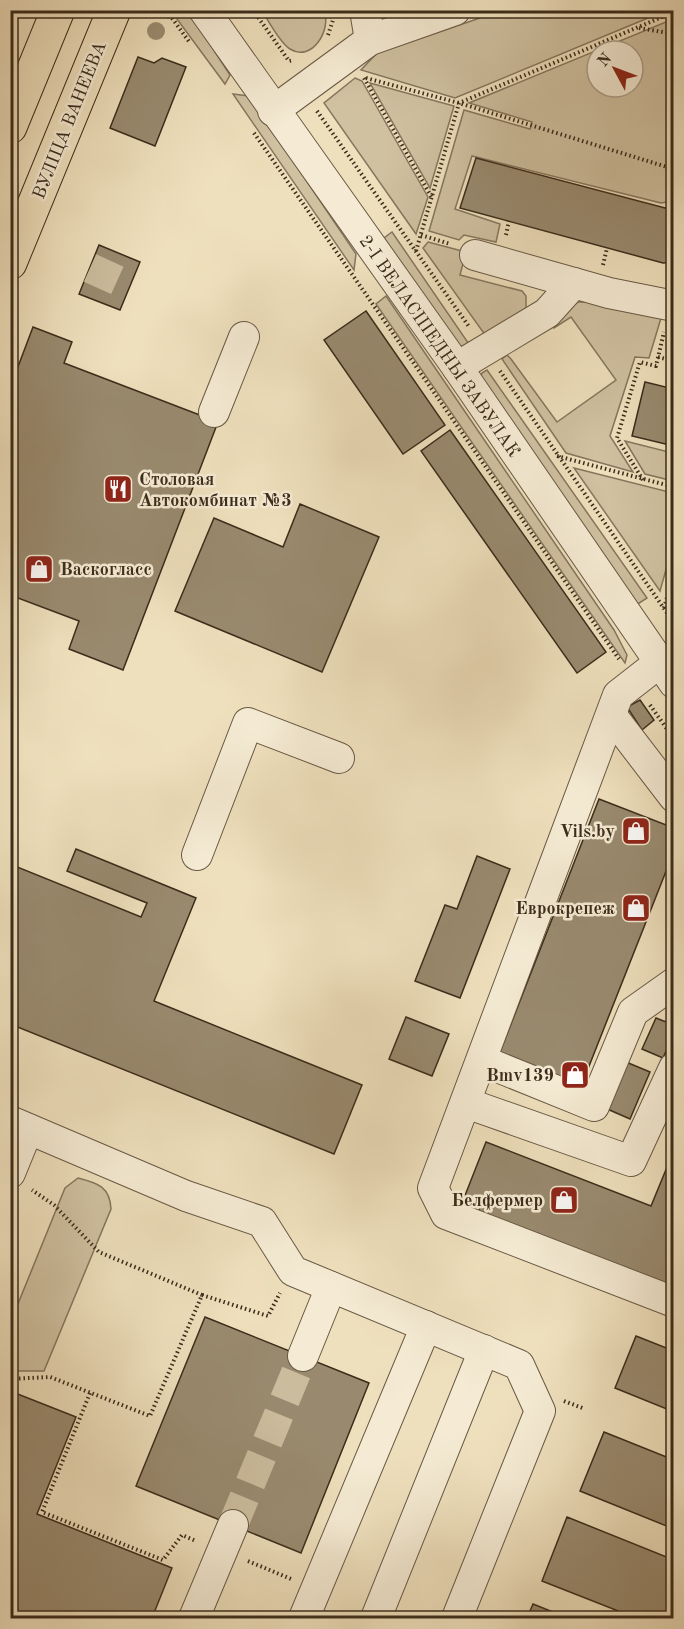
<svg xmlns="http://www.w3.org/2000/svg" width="684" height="1629" font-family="'Old Standard TT',serif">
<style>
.green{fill:#d0c1a1;stroke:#86765e;stroke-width:1.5;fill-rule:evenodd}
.building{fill:#998a6f;stroke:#3b2c1b;stroke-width:1.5}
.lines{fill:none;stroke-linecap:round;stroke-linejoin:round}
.minor-tunnel{stroke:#cbbc9d;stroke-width:30;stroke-dasharray:30 15;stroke-linecap:butt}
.minor-casing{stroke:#685944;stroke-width:32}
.major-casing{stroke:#3b2c1b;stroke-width:35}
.path{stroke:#3b2c1b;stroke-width:4;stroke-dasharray:1.5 3;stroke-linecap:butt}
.minor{stroke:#f5ebd4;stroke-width:30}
.major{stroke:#efe0bd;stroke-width:33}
.tree{fill:#9c8e73}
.labels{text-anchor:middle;stroke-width:5;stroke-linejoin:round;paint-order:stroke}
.street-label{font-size:18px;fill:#3b2c1b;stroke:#f5ebd4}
.poi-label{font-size:18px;font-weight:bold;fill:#3b2c1b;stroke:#f5ebd4;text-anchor:end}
</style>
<rect width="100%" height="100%" fill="#efe0bd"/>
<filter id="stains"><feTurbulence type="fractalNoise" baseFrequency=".00333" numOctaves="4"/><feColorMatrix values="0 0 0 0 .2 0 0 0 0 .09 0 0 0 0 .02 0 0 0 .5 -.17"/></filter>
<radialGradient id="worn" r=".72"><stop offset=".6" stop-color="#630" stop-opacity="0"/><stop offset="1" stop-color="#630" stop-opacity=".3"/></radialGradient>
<g class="green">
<polygon points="179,11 185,11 191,15 230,75 225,84 174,15"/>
<path d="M262,11h62c8,18 -12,52 -34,38 -11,-7 -21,-28 -28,-38z"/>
<polygon points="500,11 665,11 455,98 361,70 376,54"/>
<path d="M673,19v182l-12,2 -189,-47 -17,53 45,15 -4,18 -32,-7 -5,5 -30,-9 35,-121 66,19 2,-7 -63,-19zM597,51h36v36h-36z"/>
<polygon points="355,78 362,81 428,197 416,234 324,103"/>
<polygon points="370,83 454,106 430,188"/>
<polygon points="233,94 249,96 356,254 354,270"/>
<polygon points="392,232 471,347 457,351 384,238"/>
<polygon points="428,242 466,252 460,275 522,291 526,296 526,310 488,339 423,248"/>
<polygon points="386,296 614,630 627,655 625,663 376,304"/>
<polygon points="578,302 592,302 661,318 649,358 635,357 610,436 633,472 566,453 502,359 507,355 511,359 557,422 616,380 571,317 554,328 553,321"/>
<polygon points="487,370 647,598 630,609 478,385 482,373"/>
<polygon points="625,441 673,453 673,481 645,474"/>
<polygon points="574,468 673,493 673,545 660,591"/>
<path d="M78,1178c20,5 32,9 33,31l-67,162h-33v-50l54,-133z"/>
</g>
<g class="building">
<polygon points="138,57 154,63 162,58 186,67 155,146 110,128"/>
<polygon points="476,158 665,208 674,206 674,262 663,263 460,208"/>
<polygon points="99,245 140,262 120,310 79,294"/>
<polygon points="366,311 445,425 403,454 324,340"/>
<polygon points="33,327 72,342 64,363 218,422 123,670 69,649 79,621 10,595 10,388"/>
<polygon points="645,382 674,389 674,446 632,436"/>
<polygon points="450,430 606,652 577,673 421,451"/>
<polygon points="300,504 379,537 322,672 175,611 214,518 283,547"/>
<polygon points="640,700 654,720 642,730 627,707"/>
<polygon points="599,799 674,828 674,851 580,1089 498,1057"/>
<polygon points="76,849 196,898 154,1001 362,1085 334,1154 10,1024 10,864 141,917 147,903 67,871"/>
<polygon points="477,856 510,869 460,998 415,981 445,905 457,909"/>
<polygon points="406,1017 449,1034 432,1076 389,1059"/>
<polygon points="656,1018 674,1025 674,1033 663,1058 642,1049"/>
<polygon points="626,1062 650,1072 630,1119 605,1108"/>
<polygon points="486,1142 651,1206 674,1150 674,1296 476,1219 481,1205 464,1198"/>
<polygon points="205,1317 369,1383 301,1553 136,1486"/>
<polygon points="636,1336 674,1351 674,1412 615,1388"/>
<polygon points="10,1391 76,1417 37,1514 172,1568 152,1618 10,1618"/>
<polygon points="604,1432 674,1460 674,1529 580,1491"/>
<polygon points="567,1517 674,1560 674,1618 636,1618 542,1581"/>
<polygon points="533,1604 568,1618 527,1618"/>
</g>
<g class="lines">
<g class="minor-tunnel">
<polyline points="90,268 130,286"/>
<polyline points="233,1525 303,1356"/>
</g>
<g class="minor-casing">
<g id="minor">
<polyline points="204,10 457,367 674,683"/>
<polyline points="365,10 370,40"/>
<polyline points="273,111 370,40 455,10"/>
<polyline points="475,255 609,293 674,306"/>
<polyline points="457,367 547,313 574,283"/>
<polyline points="214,412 244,337"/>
<polyline points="659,663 618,695 433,1188 446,1214 674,1302"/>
<polyline points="612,716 674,797"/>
<polyline points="197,855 248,723 339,758"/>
<polyline points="483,1061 594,1106 633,1012 674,983"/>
<polyline points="466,1103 631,1161 674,1068"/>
<polyline points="10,1121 186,1196 262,1222 293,1271 519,1365 540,1411 457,1618"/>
<polyline points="10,1173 28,1129"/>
<polyline points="303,1356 331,1287"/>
<polyline points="194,1618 233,1525"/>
<polyline points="304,1618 426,1326"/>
<polyline points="376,1618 484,1350"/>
</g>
</g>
<g class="major-casing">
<g id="major">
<polyline points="10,127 58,10"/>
<polyline points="10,263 114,10"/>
</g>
</g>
<g class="path">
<polyline points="151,10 172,18 190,43"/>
<polyline points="253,10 289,61 294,60"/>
<polyline points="639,28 674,34"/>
<polyline points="328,35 333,20 329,10"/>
<polyline points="364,78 432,198"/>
<polyline points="366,78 459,103 667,167 674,166"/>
<polyline points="317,111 470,328"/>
<polyline points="254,133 619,659"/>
<polyline points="421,235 450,244"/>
<polyline points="506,235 509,221"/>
<polyline points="416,251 459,103 674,12"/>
<polyline points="603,265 607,248"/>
<polyline points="658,357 674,361"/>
<polyline points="500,371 674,623"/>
<polyline points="557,456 674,487"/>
<polyline points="643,480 617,438 640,362 656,366 664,332"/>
<polyline points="664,608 674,574"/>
<polyline points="650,705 674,739"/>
<polyline points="202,1295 268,1316 280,1293"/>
<polyline points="10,1379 50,1377 150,1416 202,1295 99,1252 54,1205 32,1190"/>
<polyline points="90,1393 42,1512 163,1560 182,1535 196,1541"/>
<polyline points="564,1401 585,1409"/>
<polyline points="248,1561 291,1579"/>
</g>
<use href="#minor" class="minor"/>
<use href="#major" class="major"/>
</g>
<circle class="tree" cx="156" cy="31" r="9"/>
<defs>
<g id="restaurant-square" transform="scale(1.5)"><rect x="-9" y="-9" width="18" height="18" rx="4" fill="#8f2418" stroke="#f5ebd4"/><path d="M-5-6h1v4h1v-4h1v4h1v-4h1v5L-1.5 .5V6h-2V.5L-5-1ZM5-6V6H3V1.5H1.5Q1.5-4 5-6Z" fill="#fff"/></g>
<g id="shop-square" transform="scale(1.5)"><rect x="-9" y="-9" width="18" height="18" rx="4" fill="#8f2418" stroke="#f5ebd4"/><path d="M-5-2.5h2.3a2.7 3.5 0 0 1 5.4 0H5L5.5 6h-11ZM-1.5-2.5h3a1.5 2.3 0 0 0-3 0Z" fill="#fff"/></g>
</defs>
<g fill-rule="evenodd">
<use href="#restaurant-square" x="118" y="489"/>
<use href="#shop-square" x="39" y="569"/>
<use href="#shop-square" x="636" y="831"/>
<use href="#shop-square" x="636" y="908"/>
<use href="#shop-square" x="575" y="1075"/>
<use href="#shop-square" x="564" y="1200"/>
</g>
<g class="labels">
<g class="street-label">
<text transform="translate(69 120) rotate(-68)" y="6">ВУЛІЦА ВАНЕЕВА</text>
<text transform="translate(440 346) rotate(55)" y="6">2-І ВЕЛАСІПЕДНЫ ЗАВУЛАК</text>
</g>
<g class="poi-label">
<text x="139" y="485" text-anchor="start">Столовая<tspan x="139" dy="21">Автокомбинат №3</tspan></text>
<text x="60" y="575" text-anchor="start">Васкогласс</text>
<text x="615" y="837">Vils.by</text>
<text x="615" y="914">Еврокрепеж</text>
<text x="554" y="1081">Bmv139</text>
<text x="543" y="1206">Белфермер</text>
</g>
</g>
<rect width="684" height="1629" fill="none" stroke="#efe0bd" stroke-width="36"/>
<rect x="12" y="12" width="660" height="1605" fill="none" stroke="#3b2c1b" stroke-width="3"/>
<rect x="18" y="18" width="648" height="1593" fill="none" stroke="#3b2c1b" stroke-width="1.5"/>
<g transform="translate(615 69) rotate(311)"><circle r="28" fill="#f5ebd4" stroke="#ab9f8a" stroke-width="1.5"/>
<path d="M0-4.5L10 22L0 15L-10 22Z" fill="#8f2418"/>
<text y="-9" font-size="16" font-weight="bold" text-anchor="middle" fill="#3b2c1b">N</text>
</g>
<rect width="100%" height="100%" filter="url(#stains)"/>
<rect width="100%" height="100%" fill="url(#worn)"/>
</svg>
